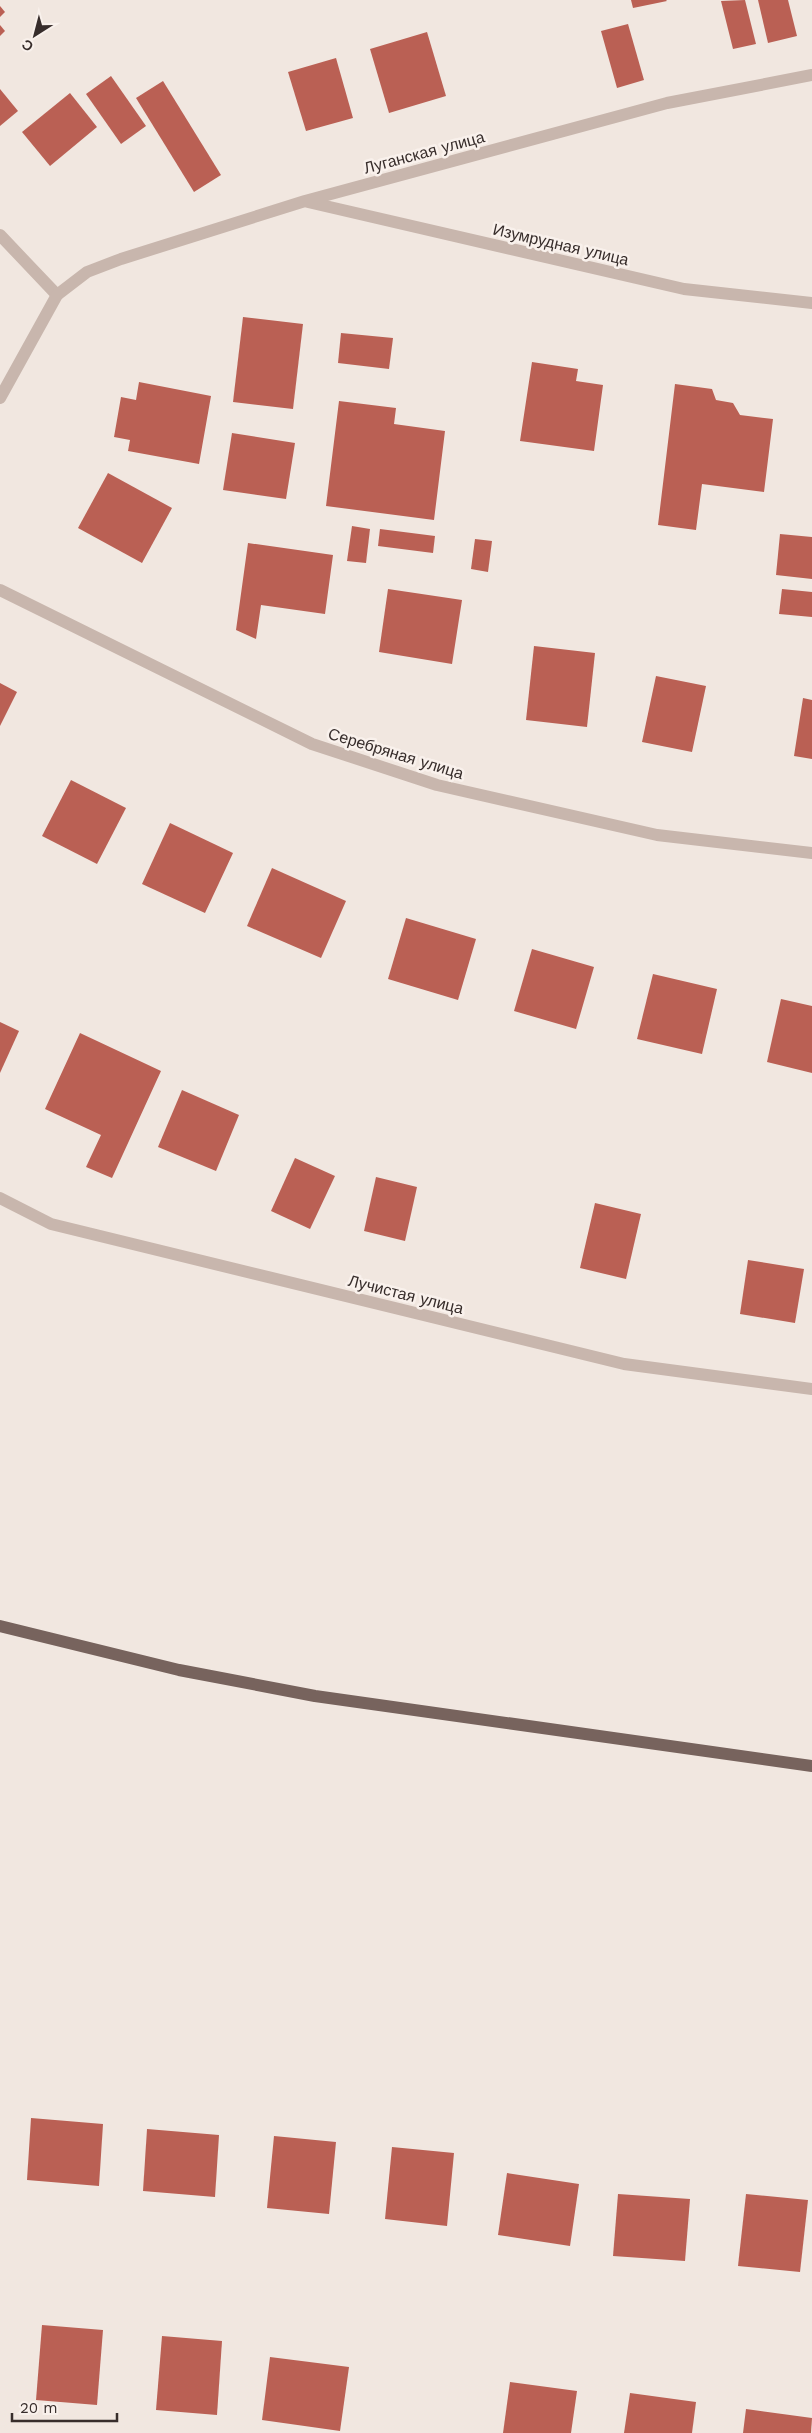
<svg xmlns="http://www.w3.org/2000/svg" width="812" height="2433" font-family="'Work Sans',sans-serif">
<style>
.building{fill:#ba6054}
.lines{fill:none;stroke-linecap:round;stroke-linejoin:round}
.minor{stroke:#c8b6ad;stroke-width:12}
.major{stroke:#77635d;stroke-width:12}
.labels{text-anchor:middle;stroke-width:5;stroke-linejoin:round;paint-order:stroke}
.street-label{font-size:16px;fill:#372d2b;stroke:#f9f1ec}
</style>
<rect width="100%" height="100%" fill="#f1e7e0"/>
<g class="building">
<polygon points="631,0 666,0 667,1 633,8"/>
<polygon points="745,0 756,44 733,49 721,1"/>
<polygon points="758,0 788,0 797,36 768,43"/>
<polygon points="0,6 5,12 0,17"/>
<polygon points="628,24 644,80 617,88 601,31"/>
<polygon points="0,25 5,31 0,36"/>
<polygon points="427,32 446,96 389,113 370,49"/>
<polygon points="336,58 353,118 306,131 288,72"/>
<polygon points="111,76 146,126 121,144 86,94"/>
<polygon points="163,81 221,175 194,192 136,98"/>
<polygon points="0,89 18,111 0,126"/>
<polygon points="70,93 97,127 50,166 22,132"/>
<polygon points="243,317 303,324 293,409 233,402"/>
<polygon points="341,333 393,338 389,369 338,363"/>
<polygon points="532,362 578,369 576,381 603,385 594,451 520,441"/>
<polygon points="139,382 211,396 199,464 128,451 130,440 114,437 121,397 136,400"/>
<polygon points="675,384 712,389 716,400 733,403 740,415 773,419 764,492 702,484 696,530 658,525"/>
<polygon points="339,401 396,408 394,424 445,431 434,520 326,506"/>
<polygon points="232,433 295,443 286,499 223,490"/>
<polygon points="108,473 172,508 142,563 78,528"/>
<polygon points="352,526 370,529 366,563 347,561"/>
<polygon points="380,529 435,536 433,553 378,546"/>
<polygon points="780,534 812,537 812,579 776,575"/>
<polygon points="475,539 492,541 488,572 471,569"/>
<polygon points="248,543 333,555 325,614 261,605 256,639 236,630"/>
<polygon points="388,589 462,600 452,664 379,652"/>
<polygon points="782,589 812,592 812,617 779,614"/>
<polygon points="534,646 595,653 587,727 526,720"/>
<polygon points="656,676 706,686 692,752 642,742"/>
<polygon points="0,683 17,692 0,726"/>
<polygon points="803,698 812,700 812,759 794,756"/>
<polygon points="71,780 126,808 97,864 42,836"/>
<polygon points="170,823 233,853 205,913 142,884"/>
<polygon points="272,868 346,901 321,958 247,926"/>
<polygon points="406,918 476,939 458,1000 388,979"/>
<polygon points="532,949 594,967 576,1029 514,1011"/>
<polygon points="653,974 717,989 702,1054 637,1039"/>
<polygon points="781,999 812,1006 812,1073 767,1062"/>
<polygon points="0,1022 19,1031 0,1073"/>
<polygon points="80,1033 161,1071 112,1178 86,1167 101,1135 45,1109"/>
<polygon points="182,1090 239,1115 216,1171 158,1147"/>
<polygon points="295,1158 335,1176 310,1229 271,1211"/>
<polygon points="376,1177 417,1187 405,1241 364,1231"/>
<polygon points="595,1203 641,1214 626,1279 580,1268"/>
<polygon points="748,1260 804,1269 795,1323 740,1314"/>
<polygon points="31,2118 103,2124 99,2186 27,2180"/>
<polygon points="147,2129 219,2135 215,2197 143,2191"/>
<polygon points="274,2136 336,2142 329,2214 267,2208"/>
<polygon points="392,2147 454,2153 447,2226 385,2219"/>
<polygon points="507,2173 579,2184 570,2246 498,2235"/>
<polygon points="618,2194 690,2199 685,2261 613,2256"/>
<polygon points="746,2194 808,2200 800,2272 738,2266"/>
<polygon points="42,2325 103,2330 97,2405 36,2400"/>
<polygon points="162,2336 222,2341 217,2415 156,2410"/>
<polygon points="270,2357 349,2367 340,2431 262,2420"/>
<polygon points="510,2382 577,2391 571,2433 503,2433"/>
<polygon points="630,2393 696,2402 692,2433 624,2433"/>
<polygon points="746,2409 812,2418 811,2433 743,2433"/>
</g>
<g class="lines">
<g class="minor">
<polyline points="308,202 684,289 812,303"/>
<polyline points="0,235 57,295"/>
<polyline points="0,398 57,295 87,272 121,259 305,201 667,103 812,75"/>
<polyline points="0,590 312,744 437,785 657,835 812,853"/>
<polyline points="0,1198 51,1224 624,1364 812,1389"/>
</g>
<polyline class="major" points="0,1626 179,1670 315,1696 812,1766"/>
</g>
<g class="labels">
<g class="street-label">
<text transform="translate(424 152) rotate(-15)" y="6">Луганская улица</text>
<text transform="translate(561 244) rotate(13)" y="6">Изумрудная улица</text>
<text transform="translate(396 753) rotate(17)" y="6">Серебряная улица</text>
<text transform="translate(406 1294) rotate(14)" y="6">Лучистая улица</text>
</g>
</g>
<g transform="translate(35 35) rotate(216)" stroke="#f9f1ec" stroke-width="4" paint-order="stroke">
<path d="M0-4L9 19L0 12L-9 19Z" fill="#372d2b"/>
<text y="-8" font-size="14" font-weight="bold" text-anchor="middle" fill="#372d2b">С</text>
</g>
<path d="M12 2413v8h105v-8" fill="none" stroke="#372d2b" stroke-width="2.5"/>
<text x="20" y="2413" font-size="15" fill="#372d2b" stroke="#f9f1ec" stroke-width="4" paint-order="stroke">20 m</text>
</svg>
